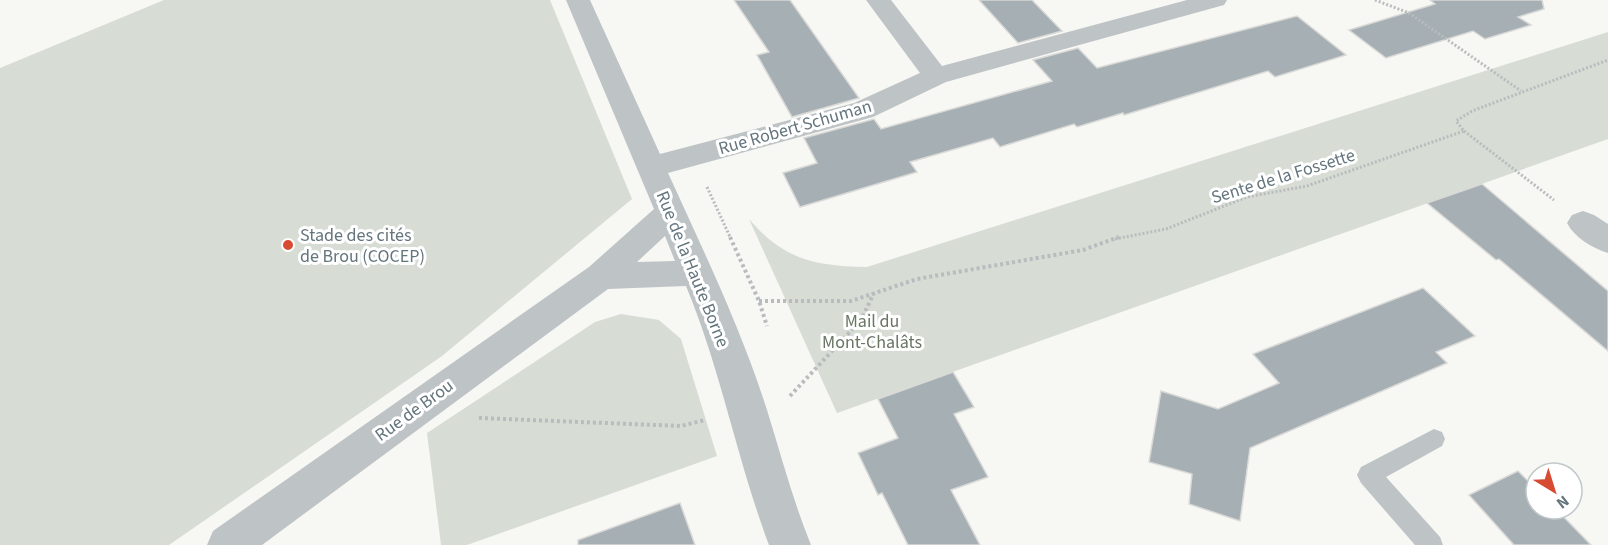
<svg xmlns="http://www.w3.org/2000/svg" width="1608" height="545" font-family="'Source Sans 3',sans-serif">
<style>
.green{fill:#d7dcd4}
.building{fill:#a6afb3;stroke:#d9d9d7;stroke-width:1.5}
.lines{fill:none;stroke-linecap:round;stroke-linejoin:round}
.path-far1{stroke:#b9bcbe;stroke-width:3;stroke-dasharray:2 2;stroke-linecap:butt}
.path{stroke:#b9bcbe;stroke-width:4;stroke-dasharray:3 3;stroke-linecap:butt}
.service{fill:#bec3c6;fill-rule:evenodd}
.minor{fill:#bec3c6;fill-rule:evenodd}
.poi-dot{fill:#d84b33;stroke:#fff;stroke-width:2}
.labels{text-anchor:middle;stroke-width:6;stroke-linejoin:round;paint-order:stroke}
.street-label{font-size:18px;fill:#64757d;stroke:#fff}
.poi-label{font-size:18px;fill:#64757d;stroke:#fff;text-anchor:start}
.park-label{font-size:18px;fill:#687662;stroke:#fff}
</style>
<rect width="100%" height="100%" fill="#f7f7f4"/>
<g class="green">
<polygon points="164,0 550,0 632,199 442,356 169,545 0,545 0,68"/>
<path d="M1608,32v107l-771,274 -88,-194c35,41 66,47 118,48z"/>
<polygon points="621,314 659,320 681,339 717,456 467,545 441,545 427,433 595,322"/>
</g>
<g class="building">
<polygon points="734,0 790,0 859,98 792,117 757,55 769,52"/>
<polygon points="979,0 1032,0 1062,31 1018,43"/>
<polygon points="1430,0 1542,0 1544,9 1518,17 1531,25 1485,39 1473,31 1386,58 1349,30 1435,4"/>
<polygon points="1297,16 1346,55 1275,77 1268,71 1124,115 1123,113 1077,127 1074,124 1000,147 993,138 910,162 917,172 800,207 783,173 817,163 804,138 874,119 881,129 1052,81 1033,60 1078,48 1097,68"/>
<polygon points="1482,184 1608,291 1608,351 1499,259 1496,260 1427,203"/>
<polygon points="1423,288 1475,336 1436,352 1447,363 1250,448 1240,521 1189,504 1192,474 1149,462 1161,391 1218,409 1279,383 1253,354"/>
<polygon points="953,372 974,407 954,414 988,477 951,490 980,545 908,545 882,493 878,495 858,453 898,438 878,399"/>
<polygon points="1518,471 1536,489 1536,509 1556,509 1591,545 1514,545 1469,495"/>
<polygon points="680,503 695,545 578,545 578,540"/>
</g>
<g class="lines">
<g class="path-far1">
<polyline points="1375,0 1409,13 1521,91"/>
<polyline points="1464,131 1554,200"/>
<polyline points="707,187 731,239"/>
<polyline points="1115,239 1166,229 1247,197 1307,186 1464,131 1456,121 1472,111 1608,60"/>
</g>
<g class="path">
<polyline points="730,237 759,301 767,326"/>
<polyline points="759,301 851,301 917,279 1083,250 1119,237"/>
<polyline points="790,396 861,320 874,293"/>
<polyline points="479,418 681,426 705,420"/>
</g>
<polygon class="service" points="1434,429 1442,432 1445,439 1442,446 1386,477 1440,537 1443,545 1415,545 1361,483 1357,475 1361,467"/>
<g class="minor">
<path d="M566,0h24l70,154 194,-51 66,-30 -54,-73h25l51,66 245,-66h40l-3,5 -278,77 -73,35 -205,56c35,77 73,155 99,237 14,45 26,91 44,135h-42c-32,-85 -48,-175 -83,-259l-78,3 -346,256h-55l6,-14 376,-264 65,-58zM665,236l10,25 -38,1z"/>
<path d="M1583,211l11,4 14,9v29c-16,-5 -33,-15 -41,-30l5,-8z"/>
</g>
</g>
<circle class="poi-dot" cx="288" cy="245" r="6"/>
<g class="labels">
<g class="street-label">
<text transform="translate(795 127) rotate(-16)" y="6">Rue Robert Schuman</text>
<text transform="translate(1283 176) rotate(-17)" y="6">Sente de la Fossette</text>
<text transform="translate(693 269) rotate(68)" y="6">Rue de la Haute Borne</text>
<text transform="translate(414 410) rotate(-36)" y="6">Rue de Brou</text>
</g>
<g class="poi-label">
<text x="300" y="241">Stade des cités<tspan x="300" dy="21">de Brou (COCEP)</tspan></text>
</g>
<g class="park-label">
<text x="872" y="327">Mail du<tspan x="872" dy="21">Mont-Chalâts</tspan></text>
</g>
</g>
<g transform="translate(1554 491) rotate(142)"><circle r="28" fill="#ffffff" stroke="#c1c8cb" stroke-width="1.5"/>
<path d="M0-4.5L10 22L0 15L-10 22Z" fill="#d84b33"/>
<text y="-9" font-size="16" font-weight="bold" text-anchor="middle" fill="#64757d">N</text>
</g>
</svg>
